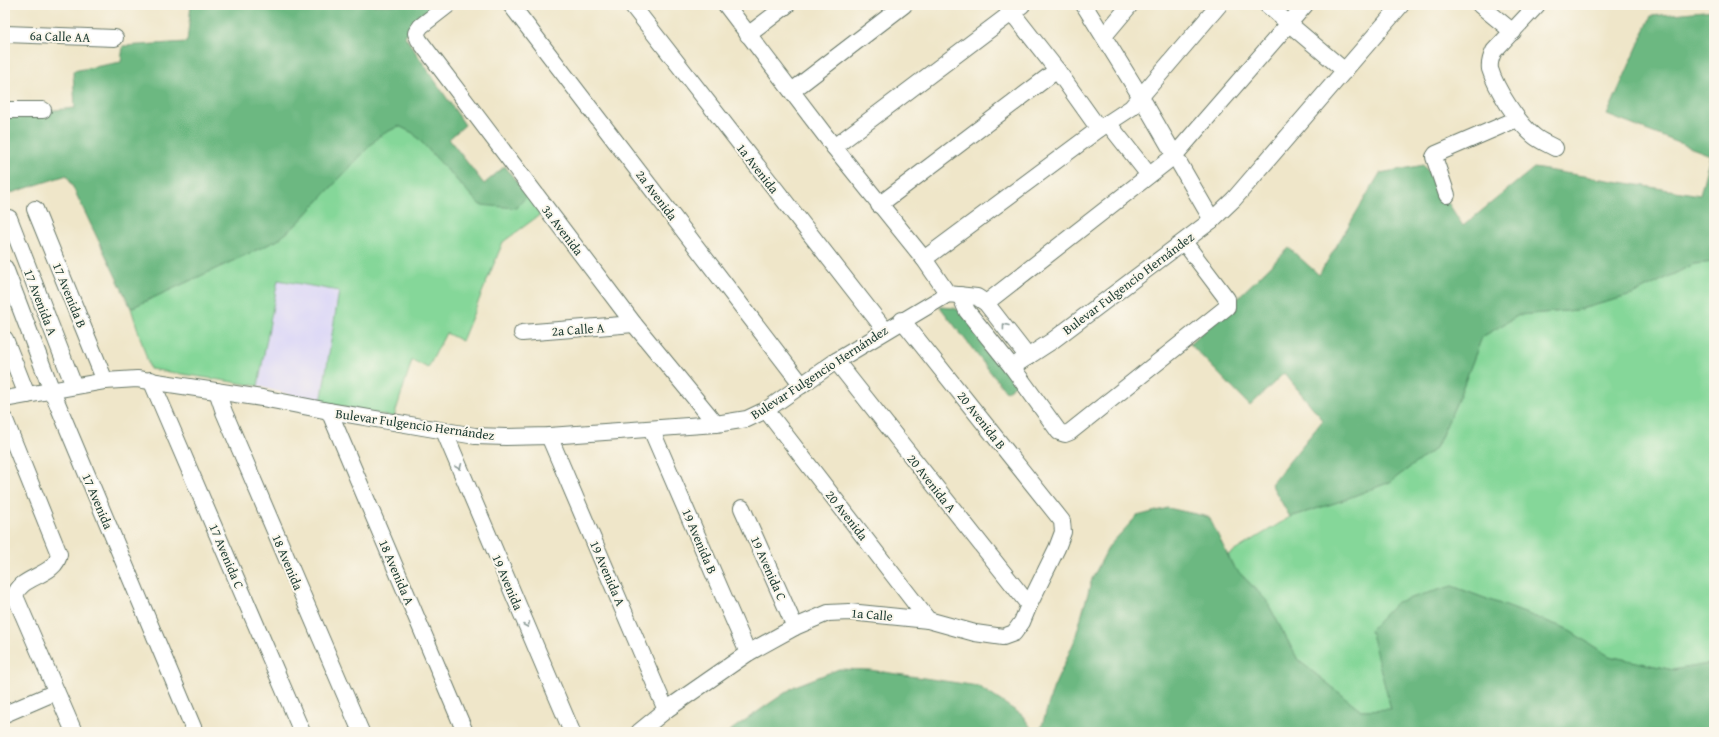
<svg xmlns="http://www.w3.org/2000/svg" width="1719" height="737" font-family="'Gentium Book Plus',serif">
<style>
.built{fill:#dad6f7}
.green{fill:#85d799;stroke:#528a66}
.forest{fill:#6cb881;stroke:#467a5a}
.lines{fill:none;stroke-linecap:round;stroke-linejoin:round}
.minor-casing{stroke:#687868;stroke-width:18}
.minor{stroke:#fff;stroke-width:16}
.oneway{stroke:#8f9e9a}
.labels{text-anchor:middle;stroke-width:4;stroke-linejoin:round;paint-order:stroke}
.street-label{font-size:13px;fill:#1f3d34;stroke:#fbf7ec}
</style>
<rect width="100%" height="100%" fill="#fbf7ec"/>
<filter id="ink" filterUnits="userSpaceOnUse"><feTurbulence type="fractalNoise" baseFrequency=".025" numOctaves="2"/><feDisplacementMap in="SourceGraphic" scale="8" xChannelSelector="R" yChannelSelector="G"/><feConvolveMatrix kernelMatrix="1 2 1 2 8 2 1 2 1" color-interpolation-filters="sRGB"/></filter>
<filter id="wash" filterUnits="userSpaceOnUse"><feTurbulence type="fractalNoise" baseFrequency=".012" numOctaves="4" result="noise"/><feDisplacementMap in="SourceGraphic" scale="16" xChannelSelector="R" yChannelSelector="G"/><feGaussianBlur stdDeviation="0.9" result="paint"/><feColorMatrix in="noise" values="0 0 0 0 0 0 0 0 0 0 0 0 0 0 0 0 0 1.4 0 .05"/><feComposite in="paint" operator="in"/></filter>
<g filter="url(#wash)">
<rect width="100%" height="100%" fill="#efe6c9"/>
<polygon class="built" points="278,279 340,291 321,403 258,386"/>
<g class="green">
<polygon points="399,126 413,133 480,205 527,196 541,214 503,242 462,341 446,333 428,368 412,360 394,417 321,403 339,291 278,280 258,386 150,369 131,308 278,240 297,224 379,136"/>
<polygon points="1714,262 1714,663 1673,670 1609,656 1565,628 1452,586 1385,682 1391,710 1361,710 1298,660 1266,600 1233,566 1228,555 1290,517 1338,502 1390,482 1436,448 1459,397 1482,337 1519,315 1577,310 1632,295 1694,264"/>
</g>
<g class="forest">
<polygon points="191,5 441,5 404,35 465,125 449,139 484,184 505,166 527,196 516,208 480,205 413,133 399,126 379,136 297,224 278,240 131,308 67,175 5,195 5,115 75,108 73,71 121,62 123,46 187,42"/>
<polygon points="1714,10 1714,262 1694,264 1632,295 1577,310 1519,315 1482,337 1459,397 1436,448 1390,482 1338,502 1290,517 1271,484 1323,420 1284,373 1250,406 1190,344 1289,248 1319,275 1380,173 1424,165 1463,226 1534,168 1700,195 1710,155 1607,115 1651,16"/>
<polygon points="940,307 954,308 967,314 1018,383 1006,392"/>
<polygon points="1168,508 1209,517 1233,566 1266,600 1298,660 1361,710 1391,709 1370,630 1397,602 1452,586 1565,628 1609,656 1673,670 1714,663 1714,732 1040,732 1053,689 1074,642 1092,579 1109,546 1137,516"/>
<polygon points="839,669 870,670 978,686 1022,715 1034,732 728,732 795,686"/>
</g>
</g>
<g filter="url(#ink)">
<g class="lines">
<g class="minor-casing">
<g id="minor">
<polyline points="448,5 421,26 416,33 419,40 634,324 716,424"/>
<polyline points="511,5 802,385"/>
<polyline points="632,5 885,330"/>
<polyline points="726,5 834,147 924,259 948,294"/>
<polyline points="1006,5 1057,70 1099,129"/>
<polyline points="1084,5 1141,97 1212,220"/>
<polyline points="1267,5 1345,71"/>
<polyline points="1480,5 1513,32"/>
<path d="M1537,5l-43,46c-3,6 -5,11 -4,18 6,20 28,54 44,67 6,5 14,8 21,12"/>
<polyline points="5,34 115,38"/>
<polyline points="748,35 787,5"/>
<polyline points="1104,36 1130,5"/>
<polyline points="792,91 904,5"/>
<polyline points="5,110 43,110"/>
<polyline points="1108,123 1149,175"/>
<polyline points="834,147 1022,5"/>
<polyline points="1447,195 1434,157 1436,154 1517,119"/>
<polyline points="879,205 1057,70"/>
<polyline points="35,209 105,381"/>
<polyline points="9,218 74,386"/>
<polyline points="924,259 1099,129 1131,108 1219,5"/>
<polyline points="5,268 52,391 195,732"/>
<polyline points="960,295 967,311 1012,367 1059,432 1065,434 1070,432 1227,307 1227,299 1184,242"/>
<polyline points="986,303 1174,156 1305,5"/>
<polyline points="522,333 634,324"/>
<polyline points="5,339 27,395"/>
<polyline points="836,361 1029,605"/>
<polyline points="1012,367 1052,341 1212,220 1234,199 1401,5"/>
<polyline points="151,380 302,732"/>
<polyline points="217,391 224,412 361,732"/>
<polyline points="5,399 105,381 137,379 262,398 329,411 475,436 506,437 549,436 716,424 747,419 766,410 836,361 948,294 977,297 986,303 1028,357"/>
<polyline points="766,410 928,620"/>
<polyline points="329,411 465,732"/>
<path d="M5,420l54,134c-3,23 -39,21 -44,42l59,136"/>
<polyline points="651,429 748,653"/>
<polyline points="444,431 572,732"/>
<polyline points="549,436 666,710"/>
<polyline points="742,508 795,627"/>
<polyline points="5,714 56,692"/>
<polyline points="639,732 666,710 748,653 795,627 828,613 849,612 928,620 975,633 1003,637 1014,633 1022,622 1029,605 1057,548 1063,532 1062,521 902,320"/>
</g>
</g>
<use href="#minor" class="minor"/>
</g>
<defs><path id="oneway-chevron" d="M-2-3.5L2.5 0L-2 3.5" fill="none" stroke-width="1.6" stroke-linecap="round" stroke-linejoin="round"/></defs>
<g class="oneway">
<use href="#oneway-chevron" transform="translate(1005 326) rotate(-127)"/>
<use href="#oneway-chevron" transform="translate(459 467) rotate(67)"/>
<use href="#oneway-chevron" transform="translate(527 625) rotate(67)"/>
</g>
</g>
<g class="labels">
<g class="street-label">
<text transform="translate(60 36) rotate(2)" y="5">6a Calle AA</text>
<text transform="translate(758 168) rotate(52)" y="5">1a Avenida</text>
<text transform="translate(657 195) rotate(53)" y="5">2a Avenida</text>
<text transform="translate(563 230) rotate(53)" y="5">3a Avenida</text>
<text transform="translate(1128 283) rotate(-37)" y="5">Bulevar Fulgencio Hernández</text>
<text transform="translate(70 295) rotate(68)" y="5">17 Avenida B</text>
<text transform="translate(41 302) rotate(69)" y="5">17 Avenida A</text>
<text transform="translate(578 329) rotate(-4)" y="5">2a Calle A</text>
<text transform="translate(819 372) rotate(-33)" y="5">Bulevar Fulgencio Hernández</text>
<text transform="translate(982 420) rotate(52)" y="5">20 Avenida B</text>
<text transform="translate(415 424) rotate(8)" y="5">Bulevar Fulgencio Hernández</text>
<text transform="translate(932 483) rotate(52)" y="5">20 Avenida A</text>
<text transform="translate(98 501) rotate(67)" y="5">17 Avenida</text>
<text transform="translate(847 515) rotate(52)" y="5">20 Avenida</text>
<text transform="translate(700 541) rotate(67)" y="5">19 Avenida B</text>
<text transform="translate(227 556) rotate(67)" y="5">17 Avenida C</text>
<text transform="translate(288 562) rotate(67)" y="5">18 Avenida</text>
<text transform="translate(769 568) rotate(66)" y="5">19 Avenida C</text>
<text transform="translate(397 572) rotate(67)" y="5">18 Avenida A</text>
<text transform="translate(608 573) rotate(67)" y="5">19 Avenida A</text>
<text transform="translate(508 582) rotate(67)" y="5">19 Avenida</text>
<text transform="translate(872 614) rotate(5)" y="5">1a Calle</text>
</g>
</g>
<rect width="1719" height="737" fill="none" stroke="#fbf7ec" stroke-width="20"/>
</svg>
